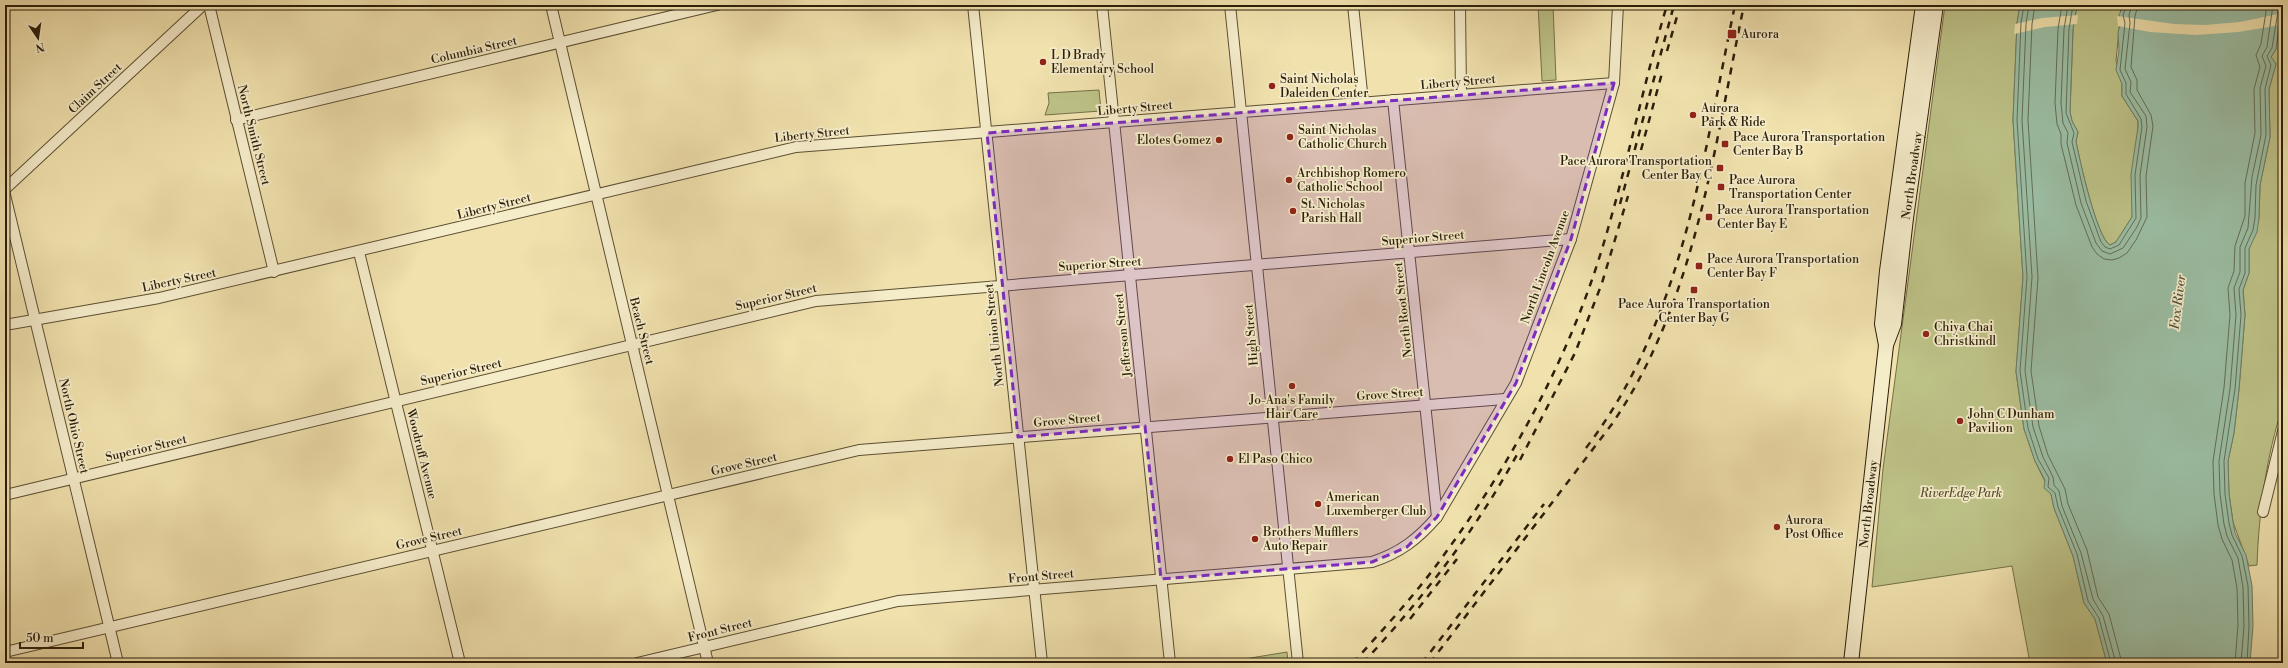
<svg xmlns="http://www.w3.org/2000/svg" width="2288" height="668" font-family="'Libre Bodoni',serif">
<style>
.green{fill:#bdc287;stroke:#747048}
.water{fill:#9bbea4;stroke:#6e7e66}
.pier{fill:#f0e1ad}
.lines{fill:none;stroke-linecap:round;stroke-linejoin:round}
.shore{stroke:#636e56;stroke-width:1}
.street-casing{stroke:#5c4f32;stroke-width:12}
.secondary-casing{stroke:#2b1e09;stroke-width:16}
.street{stroke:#f5ecca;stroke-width:10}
.secondary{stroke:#f5ecca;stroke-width:14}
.rail{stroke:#2b1e09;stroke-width:2.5;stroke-dasharray:7 7;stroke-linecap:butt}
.marked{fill:#7b2cbf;fill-opacity:0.2;stroke:#7b2cbf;stroke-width:3;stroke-dasharray:8 5;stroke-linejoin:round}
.poi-dot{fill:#8f2418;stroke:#f5ecca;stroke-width:1.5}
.labels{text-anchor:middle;stroke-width:3.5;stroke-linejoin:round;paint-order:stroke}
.poi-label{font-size:12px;fill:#2b1e09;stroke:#f5ecca;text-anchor:start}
.street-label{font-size:12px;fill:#2b1e09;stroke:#f5ecca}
.park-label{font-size:12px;font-style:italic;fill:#574f2f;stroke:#f5ecca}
.water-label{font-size:13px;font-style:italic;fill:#4d4e38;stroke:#f5ecca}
</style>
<rect width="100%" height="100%" fill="#f0e1ad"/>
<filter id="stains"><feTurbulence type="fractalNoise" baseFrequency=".005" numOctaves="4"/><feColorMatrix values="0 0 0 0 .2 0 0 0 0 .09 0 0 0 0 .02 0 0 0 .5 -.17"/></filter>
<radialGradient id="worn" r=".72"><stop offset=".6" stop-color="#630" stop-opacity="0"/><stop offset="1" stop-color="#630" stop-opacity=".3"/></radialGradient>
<g class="green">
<polygon points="1538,5 1553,5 1556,80 1542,81"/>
<polygon points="1945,5 2020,5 2017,23 2013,120 2023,277 2016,372 2024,429 2035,461 2051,494 2054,508 2073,556 2084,603 2095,619 2107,663 2030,663 2012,566 1872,587 1883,469"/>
<path d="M2077,5h47l-3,4 -5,52 6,23v12l16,25v6l-6,90 -16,25 -6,3c-13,-6 -31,-87 -34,-104l2,-9 -6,-11 -2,-9 3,-83z"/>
<path d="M2281,9h2v396c-17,52 -24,106 -26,160l-8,1 -16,-44 -4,-28 -1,-33 6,-28 5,-44 6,-74 -2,-25 6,-17v-24l10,-31 1,-33 10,-48 -1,-48 7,-25 -5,-7 5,-8z"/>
<polygon points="1099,90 1101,111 1045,115 1049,103 1048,93"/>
<polygon points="1287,652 1288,663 1220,663"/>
</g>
<path class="water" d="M2020,5h57l-4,24 -3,83 2,9 6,11 -2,9c3,17 21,98 34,104l6,-3 16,-25 -1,-43 7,-47v-6l-16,-25v-12l-6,-14 3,-20 -1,-18 3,-9 -2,-8 5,-10h157l-5,44 -5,8 5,7 -7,25 1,48 -10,48 -1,33 -2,14 -8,17v24l-6,17 2,25 -6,74 -5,44 -6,28 1,33 4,28 2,11 11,22 6,31 1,40 -3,37h-143l-12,-44 -11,-16 -11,-47 -19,-48 -3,-14 -7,-6 1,-8 -10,-19 -11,-32 -8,-58 7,-94 -10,-157 4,-97z"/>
<g class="pier">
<polygon points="2283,13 2282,24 2275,26 2238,32 2196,35 2150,32 2118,26 2117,16 2174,24 2205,25 2240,22"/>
<polygon points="2078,15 2077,24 2045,27 2014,34 2015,24 2042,18"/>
</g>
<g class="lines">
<g class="shore">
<polyline points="2024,5 2021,23 2017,120 2027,277 2020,371 2028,428 2038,459 2049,478 2048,487 2055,493 2058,507 2077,554 2088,601 2099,618 2111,663"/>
<polyline points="2029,5 2026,24 2022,120 2032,277 2025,371 2033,427 2043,457 2053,477 2054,485 2059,491 2062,506 2081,553 2093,599 2103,616 2116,663"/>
<polyline points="2035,5 2032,24 2028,120 2038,278 2031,371 2039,426 2048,455 2065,489 2068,504 2087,550 2098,597 2109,614 2122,663"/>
<polyline points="2062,5 2058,29 2055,103 2057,124 2061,134 2061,144 2076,205 2092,247 2097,254 2104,259 2112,260 2119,258 2127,253 2136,240 2147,217 2146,176 2153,126 2151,115 2137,90 2137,80 2131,67 2135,16 2138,5"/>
<polyline points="2068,5 2064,29 2061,103 2063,123 2068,133 2067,143 2081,203 2096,243 2102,251 2110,254 2123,248 2137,227 2141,218 2140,175 2147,127 2146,116 2130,92 2131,82 2125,69 2130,23 2129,15 2132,5"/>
<polyline points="2073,5 2069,29 2066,113 2074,133 2072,142 2086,201 2101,242 2105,247 2110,249 2119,245 2136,218 2135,175 2142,127 2141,119 2126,94 2126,83 2120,70 2125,23 2123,15 2127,5"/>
<polyline points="2235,663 2238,625 2237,588 2232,560 2222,539 2218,525 2214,494 2213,461 2224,388 2230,315 2228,288 2234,271 2235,246 2245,216 2245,183 2255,133 2254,89 2260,67 2256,55 2261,44 2267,5"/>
<polyline points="2241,663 2244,626 2243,587 2238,558 2227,536 2224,524 2220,494 2219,461 2230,389 2236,315 2234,288 2240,272 2240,247 2248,228 2252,177 2261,135 2260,88 2266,66 2262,56 2267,47 2273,5"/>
<polyline points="2247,663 2249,626 2248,586 2242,556 2232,535 2229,523 2225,494 2224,461 2235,389 2241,315 2239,289 2245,273 2245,248 2253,230 2255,218 2256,185 2266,135 2265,89 2271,65 2267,56 2272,48 2279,5"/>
</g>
<g class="street-casing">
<g id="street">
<polyline points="209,5 274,272"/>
<polyline points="551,5 708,663"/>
<polyline points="973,5 1042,663"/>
<polyline points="1102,5 1170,663"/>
<polyline points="1230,5 1298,663"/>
<polyline points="1353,5 1363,102"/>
<polyline points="1460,5 1461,95"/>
<polyline points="1393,100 1437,517"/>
<polyline points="236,120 717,5"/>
<polyline points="5,189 203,5"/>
<polyline points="5,195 118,663"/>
<polyline points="359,252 460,663"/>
<polyline points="5,325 159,298 796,147 1614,83"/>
<polyline points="5,495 816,301 1571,239"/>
<polyline points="2263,512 2283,431"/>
<polyline points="5,652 859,450 1505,399"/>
<path d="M637,663l261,-62 474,-39c28,-9 46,-23 65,-45l79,-134 55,-144 43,-156 4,-78"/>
</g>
</g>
<g class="secondary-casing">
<g id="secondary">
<polyline points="1886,345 1882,324 1887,271 1923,5"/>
<path id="s1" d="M1851,663l35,-318 8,-21 12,-106 30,-213"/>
</g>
</g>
<use href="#street" class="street"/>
<use href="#secondary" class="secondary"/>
<g class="rail">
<polyline points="1667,51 1678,13"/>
<polyline points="1641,150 1662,73"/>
<polyline points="1620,204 1674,5"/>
<path d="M1586,448c97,-127 117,-291 149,-443"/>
<polyline points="1520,460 1575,353 1602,283 1628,196"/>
<polyline points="1410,619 1457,559"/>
<path d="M1353,663c32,-36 65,-71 93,-111 69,-95 126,-200 159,-313 23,-78 39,-157 62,-234"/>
<path d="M1363,663c60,-65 115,-135 157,-214"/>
<polyline points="1422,663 1544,504"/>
<path d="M1430,663l182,-239c84,-123 102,-276 132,-419"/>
</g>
</g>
<path class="marked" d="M1614,83l-43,156 -55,144 -79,134 -30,30 -35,15 -211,17 -16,-153 -127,11 -31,-304z"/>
<g class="poi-dot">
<rect x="1727" y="29" width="10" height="10" rx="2"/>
<circle cx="1043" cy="62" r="4"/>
<circle cx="1272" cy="86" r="4"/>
<circle cx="1693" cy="115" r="4"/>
<circle cx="1290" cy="137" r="4"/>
<circle cx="1219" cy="140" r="4"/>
<rect x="1721" y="140" width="8" height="8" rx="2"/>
<rect x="1716" y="164" width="8" height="8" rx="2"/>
<circle cx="1289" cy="180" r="4"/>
<rect x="1717" y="183" width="8" height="8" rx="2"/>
<circle cx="1293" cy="211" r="4"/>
<rect x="1705" y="213" width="8" height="8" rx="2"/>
<rect x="1695" y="262" width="8" height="8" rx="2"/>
<rect x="1690" y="286" width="8" height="8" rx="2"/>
<circle cx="1926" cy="334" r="4"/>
<circle cx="1292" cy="386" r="4"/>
<circle cx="1960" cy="421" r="4"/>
<circle cx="1230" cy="459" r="4"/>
<circle cx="1318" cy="504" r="4"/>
<circle cx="1777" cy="527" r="4"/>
<circle cx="1255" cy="539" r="4"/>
</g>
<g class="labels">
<g class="poi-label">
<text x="1741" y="38">Aurora</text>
<text x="1051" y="59">L D Brady<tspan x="1051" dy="14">Elementary School</tspan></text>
<text x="1280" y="83">Saint Nicholas<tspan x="1280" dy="14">Daleiden Center</tspan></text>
<text x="1701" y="112">Aurora<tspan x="1701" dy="14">Park &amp; Ride</tspan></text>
<text x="1298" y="134">Saint Nicholas<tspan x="1298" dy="14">Catholic Church</tspan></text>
<text x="1733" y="141">Pace Aurora Transportation<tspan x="1733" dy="14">Center Bay B</tspan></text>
<text x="1211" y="144" text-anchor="end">Elotes Gomez</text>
<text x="1712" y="165" text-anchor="end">Pace Aurora Transportation<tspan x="1712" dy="14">Center Bay C</tspan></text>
<text x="1297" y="177">Archbishop Romero<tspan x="1297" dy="14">Catholic School</tspan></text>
<text x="1729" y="184">Pace Aurora<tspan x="1729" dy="14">Transportation Center</tspan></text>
<text x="1301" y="208">St. Nicholas<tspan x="1301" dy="14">Parish Hall</tspan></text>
<text x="1717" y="214">Pace Aurora Transportation<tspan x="1717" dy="14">Center Bay E</tspan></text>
<text x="1707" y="263">Pace Aurora Transportation<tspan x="1707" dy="14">Center Bay F</tspan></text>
<text x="1694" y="308" text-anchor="middle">Pace Aurora Transportation<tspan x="1694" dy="14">Center Bay G</tspan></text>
<text x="1934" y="331">Chiya Chai<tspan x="1934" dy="14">Christkindl</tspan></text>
<text x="1292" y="404" text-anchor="middle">Jo-Ana's Family<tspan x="1292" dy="14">Hair Care</tspan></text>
<text x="1968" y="418">John C Dunham<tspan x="1968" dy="14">Pavilion</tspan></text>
<text x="1238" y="463">El Paso Chico</text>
<text x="1326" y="501">American<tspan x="1326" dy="14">Luxemberger Club</tspan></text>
<text x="1785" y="524">Aurora<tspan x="1785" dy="14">Post Office</tspan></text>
<text x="1263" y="536">Brothers Mufflers<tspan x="1263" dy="14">Auto Repair</tspan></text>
</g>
<g class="street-label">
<text transform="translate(474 50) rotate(-13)" y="4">Columbia Street</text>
<text transform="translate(1458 82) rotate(-5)" y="4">Liberty Street</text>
<text transform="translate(95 88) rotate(-43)" y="4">Claim Street</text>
<text transform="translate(1135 108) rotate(-5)" y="4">Liberty Street</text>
<text transform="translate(812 134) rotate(-6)" y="4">Liberty Street</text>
<text transform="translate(254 135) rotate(76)" y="4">North Smith Street</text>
<text dy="4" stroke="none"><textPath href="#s1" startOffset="492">North Broadway</textPath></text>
<text transform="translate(494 206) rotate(-14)" y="4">Liberty Street</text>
<text transform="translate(1423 238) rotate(-5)" y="4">Superior Street</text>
<text transform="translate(1100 264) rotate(-4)" y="4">Superior Street</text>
<text transform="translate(1545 267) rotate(-70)" y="4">North Lincoln Avenue</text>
<text transform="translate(179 280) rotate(-12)" y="4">Liberty Street</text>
<text transform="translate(776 297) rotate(-13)" y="4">Superior Street</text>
<text transform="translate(1403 310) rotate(-96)" y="4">North Root Street</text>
<text transform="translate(642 331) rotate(76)" y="4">Beach Street</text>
<text transform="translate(994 335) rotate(-96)" y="4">North Union Street</text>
<text transform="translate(1123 335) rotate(-96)" y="4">Jefferson Street</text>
<text transform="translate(1251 335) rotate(-95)" y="4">High Street</text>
<text transform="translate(461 372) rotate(-13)" y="4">Superior Street</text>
<text transform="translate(1390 394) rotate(-4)" y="4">Grove Street</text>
<text transform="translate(1067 420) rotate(-5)" y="4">Grove Street</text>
<text transform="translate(74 426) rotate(77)" y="4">North Ohio Street</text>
<text transform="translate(146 448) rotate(-13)" y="4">Superior Street</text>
<text transform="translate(422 454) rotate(76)" y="4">Woodruff Avenue</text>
<text transform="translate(744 464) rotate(-13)" y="4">Grove Street</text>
<text dy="4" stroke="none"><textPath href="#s1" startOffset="160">North Broadway</textPath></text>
<text transform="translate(429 538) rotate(-13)" y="4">Grove Street</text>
<text transform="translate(1041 576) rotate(-5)" y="4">Front Street</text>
<text transform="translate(720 630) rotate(-14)" y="4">Front Street</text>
</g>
<g class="park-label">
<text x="1961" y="497">RiverEdge Park</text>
</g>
<g class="water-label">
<text transform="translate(2177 302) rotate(-83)" y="5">Fox River</text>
</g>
</g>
<rect width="2288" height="668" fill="none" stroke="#f0e1ad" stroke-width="20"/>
<rect x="6" y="6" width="2276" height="656" fill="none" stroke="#2b1e09" stroke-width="2"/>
<rect x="10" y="10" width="2268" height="648" fill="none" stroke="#2b1e09"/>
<g transform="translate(38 38) rotate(167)" stroke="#f5ecca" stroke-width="3" paint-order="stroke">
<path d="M0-3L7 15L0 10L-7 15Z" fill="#2b1e09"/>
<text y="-6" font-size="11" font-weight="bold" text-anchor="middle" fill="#2b1e09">N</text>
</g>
<path d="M20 642v6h63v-6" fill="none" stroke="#2b1e09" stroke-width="2"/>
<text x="26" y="642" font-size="12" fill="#2b1e09" stroke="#f5ecca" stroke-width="3" paint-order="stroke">50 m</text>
<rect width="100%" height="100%" filter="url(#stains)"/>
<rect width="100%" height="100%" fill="url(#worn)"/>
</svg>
